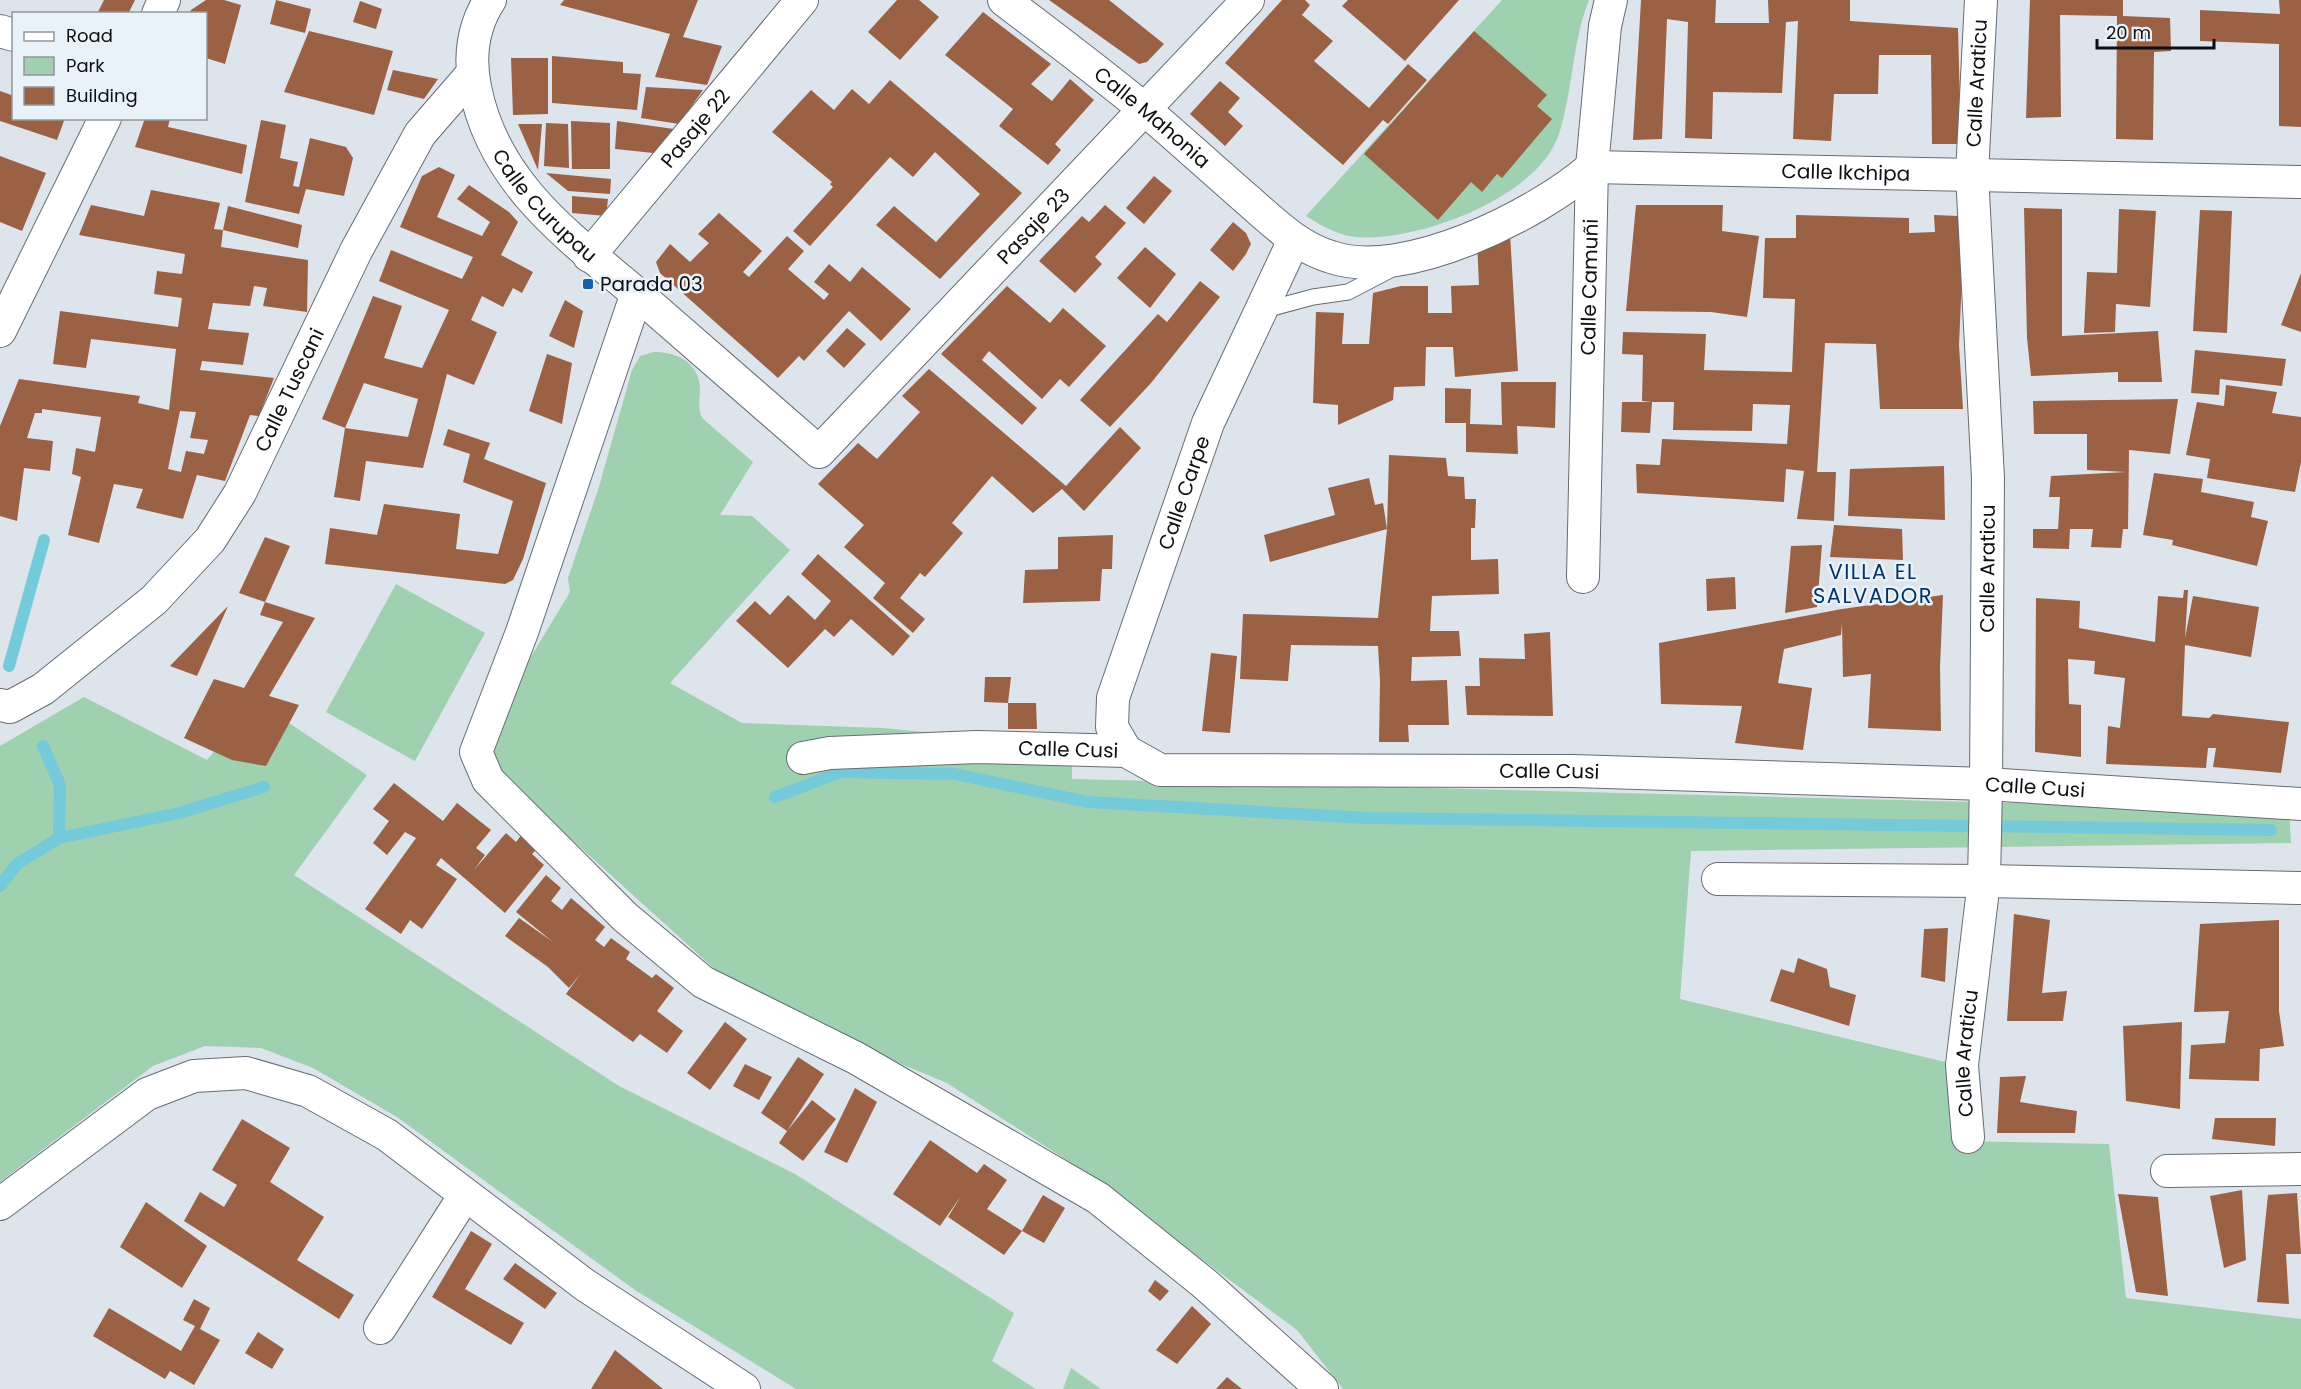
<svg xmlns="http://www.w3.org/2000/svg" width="2301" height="1389" font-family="Poppins,sans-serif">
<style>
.green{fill:#9fd0af}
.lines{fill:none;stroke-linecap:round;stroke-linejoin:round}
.stream{stroke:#74cad8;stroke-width:12}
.building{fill:#9b6145;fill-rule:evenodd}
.service-casing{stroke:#676d74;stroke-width:17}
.minor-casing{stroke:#676d74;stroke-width:34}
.service{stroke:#fff;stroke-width:15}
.minor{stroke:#fff;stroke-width:32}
.poi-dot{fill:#1760af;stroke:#eaf2f9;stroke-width:2}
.labels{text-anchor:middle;stroke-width:5;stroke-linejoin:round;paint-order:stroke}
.street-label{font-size:20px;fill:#0d0f12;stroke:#eaf2f9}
.poi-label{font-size:20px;fill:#0d0f12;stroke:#eaf2f9;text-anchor:start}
.neighbourhood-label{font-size:21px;letter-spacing:1.5px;fill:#033264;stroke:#eaf2f9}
</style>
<rect width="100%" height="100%" fill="#dde4ec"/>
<g class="green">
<path d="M1502,0h87c-17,42 -16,91 -30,134 -21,64 -142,108 -203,103 -19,-2 -34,-11 -50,-21z"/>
<path d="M654,352c19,0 40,7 45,29 3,13 -3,24 3,37l51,44 -33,53 32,1 38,34 -120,133 72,40 140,5 190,18v33l1217,31 2,33 -600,8 -11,148 278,66 -2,76 153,3 17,154 175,21v70h-958l-46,-59 -218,-162 -132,-85 -196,-81 -277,-251 96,-159 -2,-14 30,-88 34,-120 8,-14z"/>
<polygon points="396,584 485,633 415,761 326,712"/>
<polygon points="84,697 207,760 256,701 367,775 294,875 619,1086 795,1174 1014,1313 992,1361 1036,1389 796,1389 635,1290 397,1117 313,1068 261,1048 205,1046 153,1066 0,1182 0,746"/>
<polygon points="1071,1368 1101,1389 1063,1389"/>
</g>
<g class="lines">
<g class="stream">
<polyline points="9,666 44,540"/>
<polyline points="43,746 60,785 59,838"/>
<polyline points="775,797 841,772 955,774 1088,802 1367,818 2271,830"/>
<polyline points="0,886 17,864 59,838 179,813 264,787"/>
</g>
</g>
<g class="building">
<polygon points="104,0 135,0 128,14 97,14"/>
<polygon points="206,0 224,0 241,5 225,64 206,58 206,14 190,14 191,10"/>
<polygon points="276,0 311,9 305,33 270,24"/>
<polygon points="564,0 698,0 683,37 722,46 707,85 655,77 670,34 560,5"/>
<polygon points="897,0 919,0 939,17 900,60 868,32"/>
<polygon points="1049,0 1109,0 1164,44 1147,62 1139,64"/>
<polygon points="1282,0 1305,0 1310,5 1302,15 1333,41 1314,61 1369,108 1408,64 1427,80 1388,124 1383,120 1343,165 1225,63"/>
<polygon points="1348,0 1459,0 1405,61 1342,6"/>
<polygon points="1641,0 1716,0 1715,23 1769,23 1768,0 1850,0 1850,21 1958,28 1961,144 1932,144 1931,55 1879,55 1878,94 1834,94 1831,141 1793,139 1798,21 1786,22 1782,93 1713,92 1712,139 1685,138 1688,22 1667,19 1662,139 1633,140"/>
<polygon points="2030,0 2123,0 2123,16 2170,18 2171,51 2154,52 2153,140 2116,139 2117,16 2060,15 2061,117 2026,118"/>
<polygon points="2279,0 2301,0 2301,127 2279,126 2279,44 2200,41 2200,10 2280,14"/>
<polygon points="360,1 382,9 376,29 353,22"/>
<polygon points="983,12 1051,64 1031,84 1052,101 1070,79 1094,100 1055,144 1061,150 1048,165 999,126 1013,109 945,55"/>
<polygon points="309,31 393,51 374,115 284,92"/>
<polygon points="1474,31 1547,95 1537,106 1552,119 1502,178 1497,174 1482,192 1471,182 1438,220 1364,154"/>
<polygon points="552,56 623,62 623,73 641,74 637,110 552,103"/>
<polygon points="511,58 548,58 548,114 513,115"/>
<polygon points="393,70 438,79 424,99 387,90"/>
<polygon points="890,80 1022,193 940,279 876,225 894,206 936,242 980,194 935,152 913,177 890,157 810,246 793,231 833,187 830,184 832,182 772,132 811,90 834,110 852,89 869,104"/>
<polygon points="1220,81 1240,98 1228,112 1243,126 1225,146 1190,114"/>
<polygon points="646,87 703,90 679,124 641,118"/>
<polygon points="0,91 14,96 14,118 65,118 57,140 0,121"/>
<polygon points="145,118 170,118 168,127 247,145 242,174 135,147"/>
<polygon points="261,120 286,125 280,158 298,162 293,186 299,187 310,138 346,147 353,158 344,196 306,189 299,214 245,202"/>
<polygon points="571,121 610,123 610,169 572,169"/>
<polygon points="617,121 681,130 663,154 615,149"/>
<polygon points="546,123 568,124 569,168 544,166"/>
<polygon points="518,124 542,124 538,170"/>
<polygon points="0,156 46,173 22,231 0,222"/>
<polygon points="439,167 455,175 437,217 482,236 490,222 457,199 469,185 509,212 518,222 501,255 533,272 522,293 513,288 503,307 482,296 471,320 497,332 474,385 447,374 423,468 366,461 360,501 334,497 345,428 408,437 418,399 364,383 345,428 322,419 373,296 402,306 384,358 422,368 449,310 379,281 391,250 462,279 473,257 400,227 422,176"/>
<polygon points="546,173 611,179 610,194 568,191"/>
<polygon points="1154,176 1172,191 1144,224 1126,208"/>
<path d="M151,190l69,13 -6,26 9,1 5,-24 74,19 -4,23 -75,-18 -2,17 87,13 -1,52 -44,-6 4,-18 -13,-2 -4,20 -37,-3 -5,26 41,4 -6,32 -41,-4 -2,9 74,8 -15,38 -9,-1 -25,66 -28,-6 -14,44 -47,-11 7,-19 -29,-5 -15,59 -31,-8 13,-58 -9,-3 4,-26 19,4 6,-35 -59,-8v4h-7l-8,25 26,3 -3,30 -26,-3 -7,53 -17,-5v-90l19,-47 121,17 -2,7 31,7 7,-61 -85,-10 -5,29 -33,-4 7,-53 118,16 4,-29 -28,-4 3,-23 25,3 3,-20 -106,-19 12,-30 53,11zM180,411l16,1 -6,26 18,2 -4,14 -18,-3 -5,21 -13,-3z"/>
<polygon points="572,196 608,199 606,216 572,213"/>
<polygon points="1105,205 1126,223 1095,257 1102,264 1075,293 1039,261 1082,216 1089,222"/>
<polygon points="1636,205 1723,205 1722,231 1759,236 1747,317 1711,312 1626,311"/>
<polygon points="2024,208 2062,209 2062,336 2158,331 2162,382 2118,382 2118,372 2031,376 2027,338"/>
<polygon points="2119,209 2156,211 2150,307 2116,304 2115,332 2084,333 2087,272 2117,273"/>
<polygon points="2200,210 2232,211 2227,333 2193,331"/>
<polygon points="719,213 762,251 743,272 749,277 787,236 804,251 788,269 824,300 829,294 814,282 829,264 850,282 862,267 911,309 881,341 849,311 804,361 799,356 778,378 660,273 656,262 670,244 690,262 709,243 698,234"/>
<polygon points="1796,215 1909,218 1909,233 1935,232 1934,215 1959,216 1962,277 1959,345 1963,409 1880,409 1876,344 1825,343 1817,472 1836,472 1834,521 1797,519 1804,471 1786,469 1784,502 1637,493 1636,464 1660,465 1662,439 1787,444 1790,405 1753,404 1752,431 1673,430 1674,402 1652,402 1650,433 1621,432 1622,402 1652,402 1642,401 1643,355 1622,354 1623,332 1706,334 1704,370 1792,372 1795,299 1763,298 1765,238 1796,238"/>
<polygon points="1233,222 1246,233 1251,244 1246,254 1233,271 1210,250"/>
<polygon points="1510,233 1518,371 1455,377 1453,347 1426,347 1425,386 1394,387 1393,400 1338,425 1338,405 1313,403 1316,312 1344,313 1342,344 1369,344 1373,293 1401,286 1428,286 1428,313 1452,313 1451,286 1479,285 1477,241"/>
<polygon points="1145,247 1176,274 1150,308 1117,278"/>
<polygon points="2301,273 2301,332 2281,325"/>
<polygon points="1200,281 1220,297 1151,383 1110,427 1080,400 1158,314 1167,322"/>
<polygon points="1007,286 1050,323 1063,308 1106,346 1069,387 1060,379 1042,399 989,351 982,360 1037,408 1022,425 941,354"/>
<polygon points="565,300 583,311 574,348 549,336"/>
<polygon points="847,328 866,344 844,368 826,351"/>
<polygon points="2195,350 2286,359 2282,386 2220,379 2219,395 2191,393"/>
<polygon points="547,354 572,363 562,424 529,411"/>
<polygon points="929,369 1066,486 1120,427 1141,448 1084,511 1062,489 1033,513 992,476 952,523 963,533 925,577 920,573 900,598 925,619 913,633 873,598 885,583 844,547 864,525 818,484 858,443 877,459 920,412 902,396"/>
<polygon points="1501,382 1556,382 1555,428 1517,426 1518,454 1466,452 1466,423 1445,423 1445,388 1471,389 1470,424 1502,425"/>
<polygon points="2226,385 2277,392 2272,413 2301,417 2301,462 2295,492 2207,478 2210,459 2186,455 2197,402 2224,406"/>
<polygon points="2178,399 2170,454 2129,450 2128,529 2123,529 2121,548 2091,547 2093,529 2070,529 2069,549 2033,548 2033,529 2058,529 2060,497 2049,497 2051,476 2126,472 2087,470 2087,434 2034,434 2033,401"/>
<polygon points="448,429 490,443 484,459 546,483 523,559 513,580 505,584 325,564 330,528 377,535 384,504 460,514 456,549 498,554 513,501 463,482 470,454 443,445"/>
<polygon points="1389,455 1446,458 1448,476 1464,477 1465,499 1476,499 1475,528 1471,528 1471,560 1498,559 1499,594 1432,596 1430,631 1459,631 1461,656 1412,657 1411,681 1447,680 1449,725 1408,725 1409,742 1379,742 1380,681 1378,646 1291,645 1288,681 1240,679 1243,614 1378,618 1387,529 1270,562 1264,535 1335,515 1328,488 1369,478 1375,505 1383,503 1387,529"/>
<polygon points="1944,466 1945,520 1848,516 1850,469"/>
<polygon points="2154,473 2203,479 2201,492 2254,502 2251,517 2268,521 2257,566 2172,545 2173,540 2143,535"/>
<polygon points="1834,525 1902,529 1903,560 1830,557"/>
<polygon points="1113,535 1112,569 1102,569 1100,601 1023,603 1025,570 1058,569 1058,537"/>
<polygon points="265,537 290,546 265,602 239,593"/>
<polygon points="1822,545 1817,607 1785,613 1791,546"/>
<polygon points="818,554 910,636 893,656 851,619 834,637 825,629 788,668 736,621 755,601 770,615 788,595 815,620 831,601 801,574"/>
<polygon points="1735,577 1736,609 1707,611 1706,579"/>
<polygon points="2184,590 2188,590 2185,638 2193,596 2259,607 2251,657 2185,645 2182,716 2209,718 2213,714 2289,722 2281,773 2213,767 2216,748 2208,748 2206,768 2106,764 2108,726 2120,728 2125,678 2094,674 2095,661 2068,659 2069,704 2081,705 2081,757 2035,752 2036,598 2080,601 2079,628 2155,642 2158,596 2183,598"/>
<polygon points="1943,595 1940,667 1941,731 1868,728 1871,674 1843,677 1842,623 1841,635 1784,649 1778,683 1812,688 1803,750 1735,743 1742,706 1661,704 1659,643 1842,609"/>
<polygon points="265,602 315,618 269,696 299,705 266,766 232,760 184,738 214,679 244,688 283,622 260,615"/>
<polygon points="228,606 197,676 170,666"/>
<polygon points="1550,632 1553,716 1467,715 1465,686 1480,686 1479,658 1525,659 1524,634"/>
<polygon points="1211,653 1237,656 1230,733 1202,731"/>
<polygon points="985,677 1011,677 1008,703 984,702"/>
<polygon points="1008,703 1036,703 1037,729 1008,729"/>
<polygon points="394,783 443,821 457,803 491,830 476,848 485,855 474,870 506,833 516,842 522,834 538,848 532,854 544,865 505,913 441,858 436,865 457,879 422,929 410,920 401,934 365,909 416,838 405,832 387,855 373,843 389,821 373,809"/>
<polygon points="546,875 561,888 551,901 562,910 571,898 605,927 595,940 604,947 611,938 630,952 626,959 652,978 656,974 674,988 657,1011 683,1031 667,1053 640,1034 633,1042 566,994 581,973 569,988 548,967 505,936 519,918 553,942 516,912"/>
<polygon points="2014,914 2050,920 2042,993 2067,991 2063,1021 2007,1021"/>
<polygon points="2279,920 2279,1011 2284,1046 2260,1049 2259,1081 2189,1079 2191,1045 2225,1043 2229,1011 2194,1012 2200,924"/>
<polygon points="1948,928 1945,982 1921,977 1924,929"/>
<polygon points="1798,958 1827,969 1830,987 1856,995 1849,1026 1770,1001 1781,969 1794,973"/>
<polygon points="725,1022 747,1039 710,1090 687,1073"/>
<polygon points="2182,1022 2180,1109 2126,1101 2123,1026"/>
<polygon points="798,1057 824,1074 787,1131 812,1100 836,1119 803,1161 779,1143 787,1131 761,1113"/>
<polygon points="745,1064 772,1077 759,1100 733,1086"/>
<polygon points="2026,1076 2020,1102 2077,1111 2075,1133 1997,1133 2000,1077"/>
<polygon points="855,1088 877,1102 847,1163 824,1152"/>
<polygon points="2215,1118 2276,1118 2275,1146 2212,1139"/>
<polygon points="242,1119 290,1148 270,1182 324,1217 297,1260 354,1295 339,1319 184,1221 200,1192 224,1207 237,1185 212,1170"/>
<polygon points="930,1140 977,1173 984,1164 1007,1180 987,1209 1022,1231 1004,1255 948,1217 961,1196 940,1226 893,1194"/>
<polygon points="2242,1190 2246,1260 2224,1268 2210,1196"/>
<polygon points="2297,1193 2301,1254 2286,1254 2289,1304 2257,1302 2268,1195"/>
<polygon points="2118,1194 2158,1197 2168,1296 2136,1292"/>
<polygon points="1043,1195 1065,1208 1044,1243 1022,1231"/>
<polygon points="146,1202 207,1246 182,1288 120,1247"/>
<polygon points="471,1231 492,1244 465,1289 524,1323 511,1345 432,1297"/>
<polygon points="515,1263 557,1293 545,1309 503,1279"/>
<polygon points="1155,1280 1169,1291 1160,1301 1148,1291"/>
<polygon points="194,1299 210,1308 200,1329 220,1340 194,1385 170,1371 165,1379 93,1336 109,1308 181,1351 195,1326 183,1320"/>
<polygon points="1192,1306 1211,1324 1177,1364 1156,1350"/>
<polygon points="258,1332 284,1349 272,1369 245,1353"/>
<polygon points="615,1350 663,1389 591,1389"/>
<polygon points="1227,1377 1242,1389 1216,1389"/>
</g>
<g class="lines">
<g class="service-casing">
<polyline id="service" points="1261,311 1313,297 1348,292 1394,268"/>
</g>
<g class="minor-casing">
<g id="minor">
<path id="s1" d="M490,0c-17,26 -21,57 -15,87 20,105 108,159 182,224 54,47 108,94 162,141l429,-452"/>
<path id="s2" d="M1004,0c47,36 94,71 140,109 33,28 66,58 98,86 28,24 53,51 89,62 73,25 206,-42 261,-90l709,15"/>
<polyline points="158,14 164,0"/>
<polyline points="0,31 14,35"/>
<path id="s3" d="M589,256l213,-256"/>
<polyline points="637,293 522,632 476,752 488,780 625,917 703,982 856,1058 1098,1198 1205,1284 1322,1389"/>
<polyline points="0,331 105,118"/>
<path id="s4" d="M1583,577l9,-410 13,-141 6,-26"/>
<path id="s5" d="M0,705l10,2 33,-18 111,-89 56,-60 30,-47 116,-242 64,-117 52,-60"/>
<path id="s6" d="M1126,751l-14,-24 1,-29 95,-275 86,-183"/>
<path id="s7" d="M803,758l27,-5 147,-6 149,4 34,19 413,1 413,13 315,20"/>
<polyline points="1718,879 1984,881 2301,888"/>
<path id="s8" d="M1968,1137l-6,-72 22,-184 2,-97 2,-306 -16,-304 9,-174"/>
<polyline points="2167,1171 2301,1169"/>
<polyline points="0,1204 147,1094 194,1076 246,1073 308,1091 387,1135 585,1285 744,1389"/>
<polyline points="380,1328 465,1195"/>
</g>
</g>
<use href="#service" class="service"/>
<use href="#minor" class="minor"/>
</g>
<rect class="poi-dot" x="582" y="278" width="12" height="12" rx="3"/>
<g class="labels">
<g class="street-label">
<text dy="7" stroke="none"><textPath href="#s8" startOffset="1056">Calle Araticu</textPath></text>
<text dy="7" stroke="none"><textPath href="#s2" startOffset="189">Calle Mahonia</textPath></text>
<text dy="7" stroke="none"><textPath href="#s3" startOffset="166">Pasaje 22</textPath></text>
<text dy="7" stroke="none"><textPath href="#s2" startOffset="956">Calle Ikchipa</textPath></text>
<text dy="7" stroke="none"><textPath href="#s1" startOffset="231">Calle Curupau</textPath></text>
<text dy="7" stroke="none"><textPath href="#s1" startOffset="912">Pasaje 23</textPath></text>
<text dy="7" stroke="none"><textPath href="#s4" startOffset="290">Calle Camuñi</textPath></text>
<text dy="7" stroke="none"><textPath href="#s5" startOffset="442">Calle Tuscani</textPath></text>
<text dy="7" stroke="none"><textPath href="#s6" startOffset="274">Calle Carpe</textPath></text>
<text dy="7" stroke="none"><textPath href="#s8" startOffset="570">Calle Araticu</textPath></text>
<text dy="7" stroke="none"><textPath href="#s7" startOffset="266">Calle Cusi</textPath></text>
<text dy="7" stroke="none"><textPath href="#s7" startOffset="752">Calle Cusi</textPath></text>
<text dy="7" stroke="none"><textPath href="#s7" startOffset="1238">Calle Cusi</textPath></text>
<text dy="7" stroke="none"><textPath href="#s8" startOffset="84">Calle Araticu</textPath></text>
</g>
<g class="poi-label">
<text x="600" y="291">Parada 03</text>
</g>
<g class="neighbourhood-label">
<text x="1873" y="579">VILLA EL<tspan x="1873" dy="24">SALVADOR</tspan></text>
</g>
</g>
<rect x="12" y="12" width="195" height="108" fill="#eaf2f9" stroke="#92979d" stroke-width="1.5"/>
<rect x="24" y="32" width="30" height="9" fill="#ffffff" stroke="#92979d" stroke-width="1.5"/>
<text x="66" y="42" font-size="18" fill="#0d0f12">Road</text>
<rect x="24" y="57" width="30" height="18" fill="#9fd0af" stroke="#92979d" stroke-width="1.5"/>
<text x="66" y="72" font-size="18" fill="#0d0f12">Park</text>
<rect x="24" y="87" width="30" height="18" fill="#9b6145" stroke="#92979d" stroke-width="1.5"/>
<text x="66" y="102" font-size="18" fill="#0d0f12">Building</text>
<path d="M2097 39v9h117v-9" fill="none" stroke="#0d0f12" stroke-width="3"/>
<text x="2106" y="39" font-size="18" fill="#0d0f12" stroke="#eaf2f9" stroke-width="4.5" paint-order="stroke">20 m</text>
</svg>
